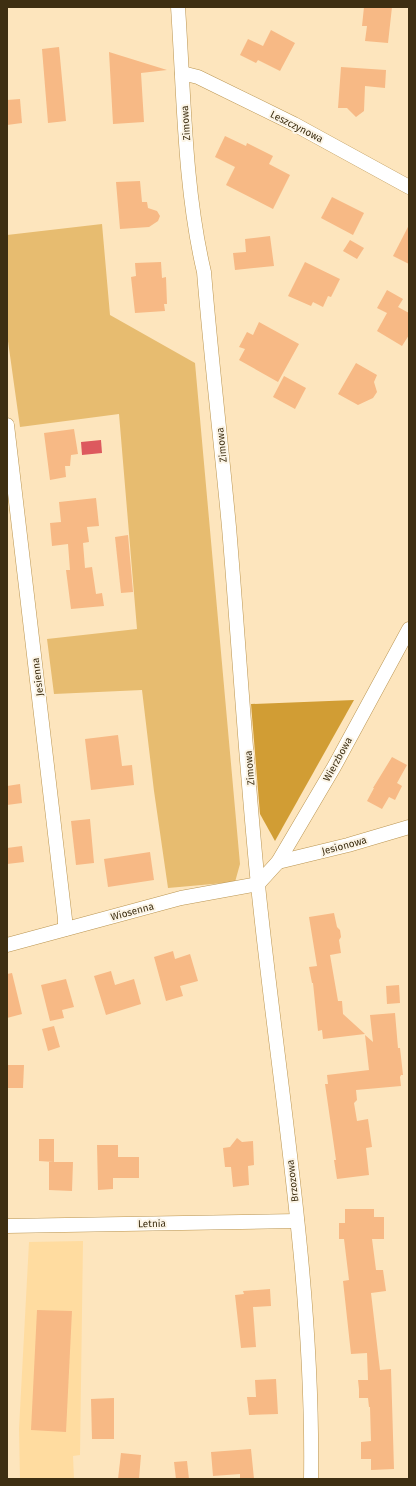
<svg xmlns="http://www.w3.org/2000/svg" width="416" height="1486" font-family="'Fira Sans',sans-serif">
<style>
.built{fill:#ffdca0}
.green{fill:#e7bc70}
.forest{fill:#d19d34}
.water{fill:#dd595e}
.building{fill:#f7b985}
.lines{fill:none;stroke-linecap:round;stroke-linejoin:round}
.minor-casing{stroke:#ba9551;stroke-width:15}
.minor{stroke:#fff;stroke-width:14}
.labels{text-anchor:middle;stroke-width:4;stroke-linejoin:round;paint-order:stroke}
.street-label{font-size:10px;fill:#3e2f12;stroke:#fcf5e7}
</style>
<rect width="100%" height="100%" fill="#fde5bd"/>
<polygon class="built" points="83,1241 80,1455 73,1456 74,1479 20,1479 19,1429 29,1242"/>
<polygon class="green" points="102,224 110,315 195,363 240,864 235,882 168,888 154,791 142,690 54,694 47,639 137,629 119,414 20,427 7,334 7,235"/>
<polygon class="forest" points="354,700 275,841 260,814 251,704"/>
<polygon class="water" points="101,440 102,453 82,455 81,442"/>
<g class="building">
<polygon points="364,7 392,7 388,43 365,41 367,26 362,26"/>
<polygon points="271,30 295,43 280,71 258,60 256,63 240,55 248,39 263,46"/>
<polygon points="59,47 66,121 48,123 42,49"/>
<polygon points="109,52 167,70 141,73 144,122 113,124"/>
<polygon points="341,67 386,70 385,88 365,86 364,111 356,117 347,108 338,108"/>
<polygon points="20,99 22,123 7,125 7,100"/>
<polygon points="225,136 246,146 247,143 273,156 269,164 290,175 273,209 226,185 235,167 215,157"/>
<polygon points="140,181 142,202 147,202 148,208 157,211 160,216 158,221 149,227 120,229 116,182"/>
<polygon points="332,197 364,213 353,235 321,218"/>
<polygon points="409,225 409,264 393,256"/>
<polygon points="270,236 274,266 235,270 233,253 246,252 245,239"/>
<polygon points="350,240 364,248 357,259 343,251"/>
<polygon points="161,262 162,278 166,277 167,304 164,304 165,311 135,313 131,277 136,276 135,263"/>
<polygon points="305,262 340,279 331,297 328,296 323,307 313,302 311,306 288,296"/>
<polygon points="387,290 403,299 398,307 409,313 409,335 402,346 377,331 387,313 377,308"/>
<polygon points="259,322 299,344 278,382 239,360 245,349 239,347 247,332 253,335"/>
<polygon points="356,363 377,375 374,382 377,392 373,398 358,405 338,394"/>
<polygon points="284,376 306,388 295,409 273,397"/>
<polygon points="74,429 78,454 71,455 70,466 65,466 66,477 50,480 44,433"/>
<polygon points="96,498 99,526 87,527 89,542 83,543 85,568 92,567 96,594 102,593 104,606 71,609 66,570 70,570 68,544 52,546 50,523 61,522 59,502"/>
<polygon points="128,535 133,592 121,593 115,537"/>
<polygon points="118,735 122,766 132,765 134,785 91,790 85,739"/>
<polygon points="392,757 407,765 397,783 402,786 395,800 389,797 382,809 367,801 374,788 373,788"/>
<polygon points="20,784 22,803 7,805 7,786"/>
<polygon points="90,819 94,863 76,865 71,821"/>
<polygon points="22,846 24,862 7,864 7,848"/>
<polygon points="150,852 154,880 108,887 104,859"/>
<polygon points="334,913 337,927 340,930 341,937 339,940 341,953 330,955 338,1001 342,1001 343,1014 365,1034 323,1039 322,1030 318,1031 313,983 312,983 309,967 317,966 309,917"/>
<polygon points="173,951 175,959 190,954 198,981 180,986 183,996 166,1001 154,957"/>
<polygon points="111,971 115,985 134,979 141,1004 106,1015 94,976"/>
<polygon points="12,973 22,1014 7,1018 7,974"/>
<polygon points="66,979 74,1007 62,1010 64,1018 50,1021 41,985"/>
<polygon points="399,985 400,1003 387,1004 386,986"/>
<polygon points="395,1013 398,1048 400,1048 403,1075 401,1075 400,1077 401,1086 356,1090 357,1100 354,1103 357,1121 368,1119 372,1147 366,1148 369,1175 337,1179 334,1160 336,1160 325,1084 328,1084 327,1075 369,1070 365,1035 373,1042 370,1015"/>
<polygon points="54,1026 60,1047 48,1051 42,1029"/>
<polygon points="7,1065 24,1065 23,1088 7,1088"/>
<polygon points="237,1138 242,1142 253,1141 254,1165 248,1166 249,1185 233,1187 231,1167 225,1167 223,1148 230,1147"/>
<polygon points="39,1139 54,1139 54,1162 39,1161"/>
<polygon points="97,1145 118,1145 118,1157 139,1157 139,1178 113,1178 113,1189 98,1190"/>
<polygon points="49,1162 73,1162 72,1191 49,1190"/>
<polygon points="345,1209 374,1209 374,1217 384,1217 384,1239 372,1239 376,1270 383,1270 386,1291 371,1293 380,1370 391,1369 394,1469 371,1470 371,1459 361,1459 361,1442 371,1441 370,1407 369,1407 368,1398 359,1398 359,1389 358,1380 368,1380 367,1353 351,1354 343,1281 349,1280 344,1239 339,1239 339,1223 345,1223"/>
<polygon points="270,1289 271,1306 253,1307 256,1347 241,1348 235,1295 244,1294 243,1291"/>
<polygon points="37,1310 72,1311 66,1432 31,1430"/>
<polygon points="276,1379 278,1414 249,1415 247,1397 256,1397 255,1380"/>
<polygon points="114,1398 114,1439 92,1439 91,1399"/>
<polygon points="251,1449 254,1479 240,1479 240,1474 213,1476 211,1452"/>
<polygon points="121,1453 141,1455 139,1479 118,1479"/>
<polygon points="187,1461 189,1479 176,1479 174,1462"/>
</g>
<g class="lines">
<g class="minor-casing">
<g id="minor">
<path d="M178,7c6,87 6,180 26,265 7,85 17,170 25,255 10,119 17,239 29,358 20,197 56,395 53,594"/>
<polyline points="182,73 198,77 294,124 409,187"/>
<polyline points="7,425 65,919 65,929"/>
<polyline points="278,862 348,845 409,827"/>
<polyline points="258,884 278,862 334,767 409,629"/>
<polyline points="7,945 181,898 258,884"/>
<polyline points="7,1226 297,1221"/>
</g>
</g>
<use href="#minor" class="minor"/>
</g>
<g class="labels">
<g class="street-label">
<text transform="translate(185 123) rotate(-94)" y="4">Zimowa</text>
<text transform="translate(297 126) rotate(27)" y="4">Leszczynowa</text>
<text transform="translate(221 445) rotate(-96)" y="4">Zimowa</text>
<text transform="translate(37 677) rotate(-97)" y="4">Jesienna</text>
<text transform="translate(337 759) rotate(-61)" y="4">Wierzbowa</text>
<text transform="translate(249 768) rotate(-95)" y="4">Zimowa</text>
<text transform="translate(344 845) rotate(-15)" y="4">Jesionowa</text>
<text transform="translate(132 911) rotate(-15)" y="4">Wiosenna</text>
<text transform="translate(292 1181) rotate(-97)" y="4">Brzozowa</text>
<text transform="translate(152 1223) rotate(-1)" y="4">Letnia</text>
</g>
</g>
<rect width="416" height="1486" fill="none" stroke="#3e2f12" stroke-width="16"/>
</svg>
